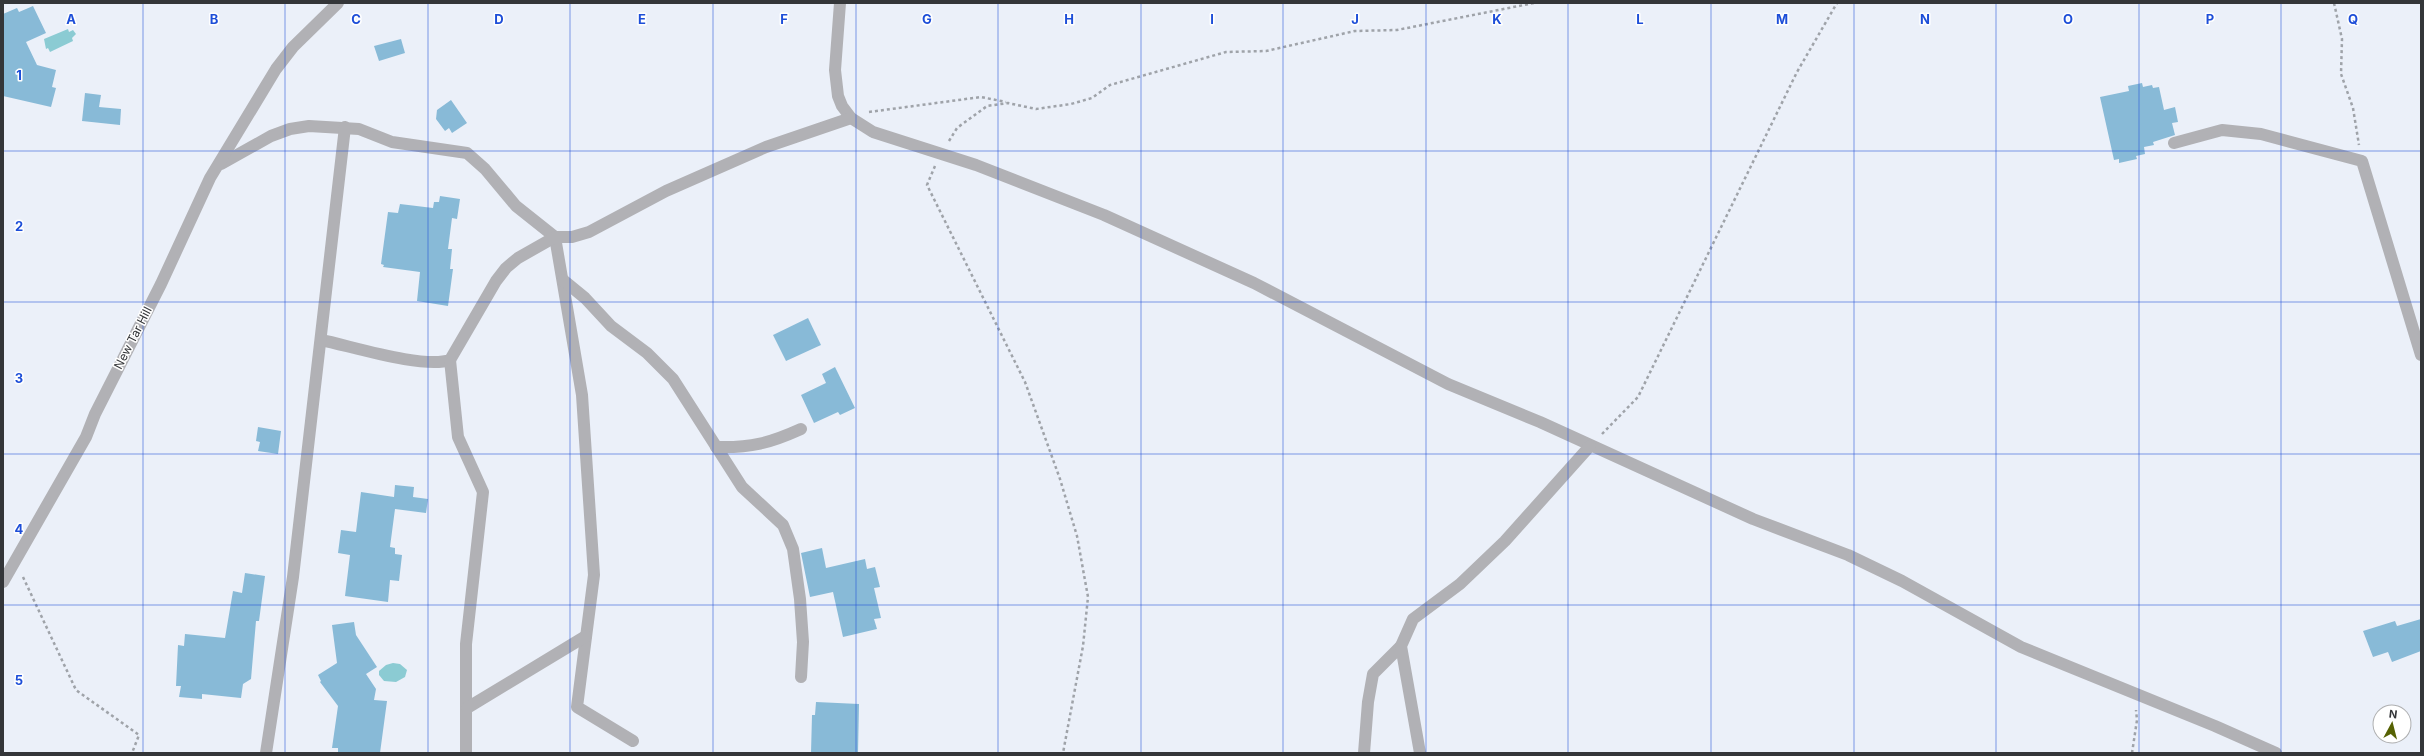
<svg xmlns="http://www.w3.org/2000/svg" width="2424" height="756" font-family="Inter,sans-serif">
<style>
.water{fill:#8bcbd3}
.building{fill:#88bad7}
.lines{fill:none;stroke-linecap:round;stroke-linejoin:round}
.path{stroke:#9fa3a9;stroke-width:2.5;stroke-dasharray:3 3;stroke-linecap:butt}
.minor{stroke:#b1b1b5;stroke-width:12}
.grid{fill:none;stroke:#1d4ed8;stroke-width:1;stroke-opacity:0.55}
.labels{text-anchor:middle;stroke-width:3;stroke-linejoin:round;paint-order:stroke}
.street-label{font-size:12px;fill:#343639;stroke:#fff}
.grid-label{font-size:13px;text-anchor:middle;font-weight:bold;fill:#1d4ed8;stroke:#fff;stroke-width:3;stroke-linejoin:round;paint-order:stroke}
</style>
<rect width="100%" height="100%" fill="#ebf0f9"/>
<g class="water">
<polygon points="68,29 69,32 73,30 76,34 72,38 73,41 50,52 48,48 46,49 44,39"/>
<polygon points="393,663 400,664 407,670 405,677 396,682 384,681 379,675 379,671 386,665"/>
</g>
<g class="building">
<polygon points="33,6 46,33 26,42 37,65 56,70 52,87 56,88 51,107 3,96 3,14 17,8 19,12"/>
<polygon points="401,39 405,53 379,61 374,46"/>
<polygon points="2142,83 2143,87 2152,85 2153,88 2159,87 2164,110 2175,107 2178,122 2172,123 2175,135 2153,142 2154,145 2144,147 2145,154 2136,156 2137,159 2119,163 2119,159 2114,160 2100,97 2129,91 2128,86"/>
<polygon points="85,93 101,95 99,107 121,109 120,125 82,121"/>
<polygon points="451,100 467,123 452,133 449,128 445,131 436,119 437,110"/>
<polygon points="440,196 460,199 457,219 452,218 448,249 452,249 450,269 453,269 448,306 417,301 420,272 383,267 384,265 381,264 388,212 398,213 400,204 433,208 434,202 439,202"/>
<polygon points="808,318 821,345 786,361 773,335"/>
<polygon points="835,367 855,408 840,415 838,412 814,423 801,395 826,383 822,374"/>
<polygon points="258,427 281,431 278,454 258,451 260,442 256,441"/>
<polygon points="395,485 414,487 413,497 428,499 426,513 395,509 390,547 395,548 395,554 402,555 399,581 390,580 388,602 345,596 350,555 338,553 341,530 356,532 361,492 394,497"/>
<polygon points="822,548 826,568 865,559 867,569 875,567 880,587 874,588 881,618 874,619 877,629 843,637 833,592 810,597 801,553"/>
<polygon points="245,573 265,576 259,621 256,621 251,679 243,684 241,698 202,694 202,699 179,697 181,686 176,686 178,645 184,646 185,634 225,638 233,591 242,593"/>
<polygon points="2421,619 2421,651 2392,662 2388,652 2373,657 2363,631 2395,621 2397,626"/>
<polygon points="354,622 356,635 377,667 366,674 376,689 374,700 387,701 380,753 338,753 338,748 332,748 338,706 320,682 321,681 318,675 337,663 332,625"/>
<polygon points="816,702 859,704 858,753 811,753 812,715 815,715"/>
</g>
<g class="lines">
<g class="path">
<polyline points="2334,3 2342,39 2341,74 2353,108 2359,145"/>
<polyline points="869,112 981,97 1006,102"/>
<polyline points="949,141 957,128 987,106 1008,103 1036,109 1071,104 1092,98 1110,85 1226,52 1266,51 1355,31 1397,30 1534,3"/>
<polyline points="935,166 927,185 1025,382 1060,479 1077,536 1088,597 1083,646 1063,753"/>
<polyline points="1602,434 1638,397 1797,72 1837,3"/>
<polyline points="23,577 76,690 139,735 132,753"/>
<polyline points="2132,753 2137,720 2136,710"/>
</g>
<g class="minor">
<polyline points="840,3 835,70 838,96 842,106 851,118 873,132 976,165 1104,215 1254,283 1448,384 1540,422 1753,519 1848,555 1902,581 2021,647 2215,726 2276,753"/>
<polyline points="2174,143 2222,130 2261,134 2362,161 2421,355"/>
<polyline points="221,164 271,136 290,129 309,126 359,129 392,142 467,153 485,169 516,206 555,237 582,395 594,575 577,707 633,741"/>
<polyline points="563,280 585,298 611,326 647,353 673,379 742,487 783,525 793,549 800,599 803,642 801,677"/>
<path d="M321,340c30,6 102,29 129,20l46,-79 10,-13 12,-10 37,-21h17l17,-5 77,-41 100,-44 85,-29"/>
<polyline points="450,360 458,437 483,492 466,644 466,753"/>
<path d="M716,447c35,1 54,-4 85,-18"/>
<polyline points="3,582 86,437 95,414 161,284 210,178 276,69 293,47 338,3"/>
<polyline points="467,708 586,636"/>
<polyline points="266,753 293,577 345,127"/>
<polyline points="1364,753 1368,702 1373,674 1401,646"/>
<polyline points="1420,753 1401,646 1413,619 1460,584 1505,541 1590,446"/>
</g>
</g>
<path class="grid" d="M143,3v750M285,3v750M428,3v750M570,3v750M713,3v750M856,3v750M998,3v750M1141,3v750M1283,3v750M1426,3v750M1568,3v750M1711,3v750M1854,3v750M1996,3v750M2139,3v750M2281,3v750M3,151h2418M3,302h2418M3,454h2418M3,605h2418"/>
<g class="labels">
<g class="street-label">
<text transform="translate(133 338) rotate(-63)" y="4">New Tar Hill</text>
</g>
</g>
<g class="grid-label">
<text x="71" y="24">A</text>
<text x="214" y="24">B</text>
<text x="356" y="24">C</text>
<text x="499" y="24">D</text>
<text x="642" y="24">E</text>
<text x="784" y="24">F</text>
<text x="927" y="24">G</text>
<text x="1069" y="24">H</text>
<text x="1212" y="24">I</text>
<text x="1355" y="24">J</text>
<text x="1497" y="24">K</text>
<text x="1640" y="24">L</text>
<text x="1782" y="24">M</text>
<text x="1925" y="24">N</text>
<text x="2068" y="24">O</text>
<text x="2210" y="24">P</text>
<text x="2353" y="24">Q</text>
<text x="19" y="80">1</text>
<text x="19" y="231">2</text>
<text x="19" y="383">3</text>
<text x="19" y="534">4</text>
<text x="19" y="685">5</text>
</g>
<rect width="2424" height="756" fill="none" stroke="#343639" stroke-width="8"/>
<g transform="translate(2392 724) rotate(7)"><circle r="19" fill="#ffffff" stroke="#aeafb0"/>
<path d="M0-3L7 15L0 10L-7 15Z" fill="#566203"/>
<text y="-6" font-size="11" font-weight="bold" text-anchor="middle" fill="#343639">N</text>
</g>
</svg>
